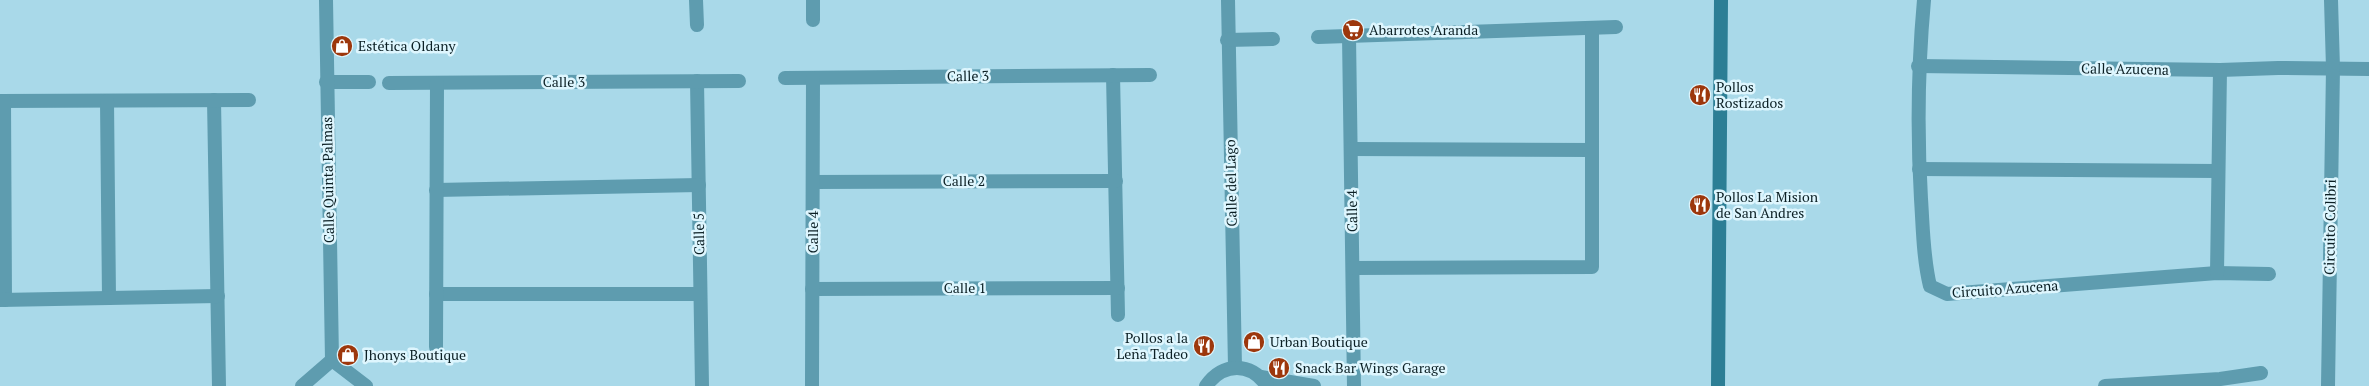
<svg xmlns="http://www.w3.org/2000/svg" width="2369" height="386" font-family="'PT Serif',serif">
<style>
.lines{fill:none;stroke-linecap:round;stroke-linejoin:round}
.minor{stroke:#5e9caf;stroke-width:14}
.tertiary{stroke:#5e9caf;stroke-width:14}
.secondary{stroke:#2c7e95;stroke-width:14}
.labels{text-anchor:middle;stroke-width:5;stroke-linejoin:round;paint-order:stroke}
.poi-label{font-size:14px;fill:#0b1f24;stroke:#def6fe;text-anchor:start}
.street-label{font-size:14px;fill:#0b1f24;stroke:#def6fe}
</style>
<rect width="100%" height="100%" fill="#a9d9e9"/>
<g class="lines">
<g class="minor">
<polyline points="696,0 697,25"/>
<polyline points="1228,0 1235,367"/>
<path d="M1924,0c-6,66 -7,132 -3,199 2,29 2,58 9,87l17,8 270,-21 52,1"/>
<polyline points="813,20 813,0"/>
<polyline points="1349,36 1354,386"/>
<polyline points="1318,37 1616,27"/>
<polyline points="1227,40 1273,39"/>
<polyline points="1918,66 2220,70 2278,68 2369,69"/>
<polyline points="1113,75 1118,315"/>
<polyline points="785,78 1150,75"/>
<polyline points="697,81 702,386"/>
<polyline points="326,82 369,82"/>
<polyline points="389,83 739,81"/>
<polyline points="214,100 219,386"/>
<polyline points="0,101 249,100"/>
<polyline points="4,101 5,300"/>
<polyline points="107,101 109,298"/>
<polyline points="1351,149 1592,150"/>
<polyline points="1919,169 2217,171"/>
<polyline points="813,182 1116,181"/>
<polyline points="436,190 699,185"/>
<polyline points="1353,268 1592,267 1592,28"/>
<polyline points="2217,273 2220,70"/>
<polyline points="812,289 1118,288"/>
<polyline points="436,294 700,294"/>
<polyline points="0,300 218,296"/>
<polyline points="436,347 437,83"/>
<polyline points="332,360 366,386"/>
<polyline points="302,386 332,360 326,0"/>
<polyline points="812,386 813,78"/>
<polyline points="2105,386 2220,379 2261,373"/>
<polyline points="2328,386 2333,68 2331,0"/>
</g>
<g class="tertiary">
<polyline points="1261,377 1314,386"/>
<path d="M1206,386c17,-24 45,-24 61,0"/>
</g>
<polyline class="secondary" points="1718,386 1721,0"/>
</g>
<defs>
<g id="supermarket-disc" transform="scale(1.125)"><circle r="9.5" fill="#9d370c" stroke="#def6fe"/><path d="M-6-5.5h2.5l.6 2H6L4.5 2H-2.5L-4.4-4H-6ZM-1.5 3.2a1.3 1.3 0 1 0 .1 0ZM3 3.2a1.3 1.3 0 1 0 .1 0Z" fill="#fff"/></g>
<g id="shop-disc" transform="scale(1.125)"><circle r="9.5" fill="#9d370c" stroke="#def6fe"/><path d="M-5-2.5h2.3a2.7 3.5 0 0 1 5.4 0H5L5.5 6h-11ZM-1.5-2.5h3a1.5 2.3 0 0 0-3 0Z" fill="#fff"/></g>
<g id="restaurant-disc" transform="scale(1.125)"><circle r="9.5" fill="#9d370c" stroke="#def6fe"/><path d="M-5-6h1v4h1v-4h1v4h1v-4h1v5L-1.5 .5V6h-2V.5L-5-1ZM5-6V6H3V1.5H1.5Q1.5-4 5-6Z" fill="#fff"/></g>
</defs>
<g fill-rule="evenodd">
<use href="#supermarket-disc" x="1353" y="30"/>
<use href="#shop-disc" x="342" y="46"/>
<use href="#restaurant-disc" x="1700" y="95"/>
<use href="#restaurant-disc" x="1700" y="205"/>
<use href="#shop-disc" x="1254" y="342"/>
<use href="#restaurant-disc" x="1204" y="346"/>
<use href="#shop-disc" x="348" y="355"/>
<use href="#restaurant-disc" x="1279" y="368"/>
</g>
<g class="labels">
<g class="poi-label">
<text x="1369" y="35">Abarrotes Aranda</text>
<text x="358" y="51">Estética Oldany</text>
<text x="1716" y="92">Pollos<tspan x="1716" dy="16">Rostizados</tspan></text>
<text x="1716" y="202">Pollos La Mision<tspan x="1716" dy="16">de San Andres</tspan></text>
<text x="1188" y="343" text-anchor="end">Pollos a la<tspan x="1188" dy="16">Leña Tadeo</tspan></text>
<text x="1270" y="347">Urban Boutique</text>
<text x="364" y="360">Jhonys Boutique</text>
<text x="1295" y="373">Snack Bar Wings Garage</text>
</g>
<g class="street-label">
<text transform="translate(2125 69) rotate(1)" y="5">Calle Azucena</text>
<text transform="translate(968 76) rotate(-1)" y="5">Calle 3</text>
<text x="564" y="87">Calle 3</text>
<text transform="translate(328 180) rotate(-91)" y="5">Calle Quinta Palmas</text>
<text x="964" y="186">Calle 2</text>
<text transform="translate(1231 183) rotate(-91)" y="5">Calle del Lago</text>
<text transform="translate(1352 211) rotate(-91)" y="5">Calle 4</text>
<text transform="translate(2330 227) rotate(-89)" y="5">Circuito Colibri</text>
<text transform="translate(813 232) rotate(-90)" y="5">Calle 4</text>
<text transform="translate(699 234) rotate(-91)" y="5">Calle 5</text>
<text x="965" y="293">Calle 1</text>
<text transform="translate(2005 289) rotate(-4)" y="5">Circuito Azucena</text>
</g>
</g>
</svg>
